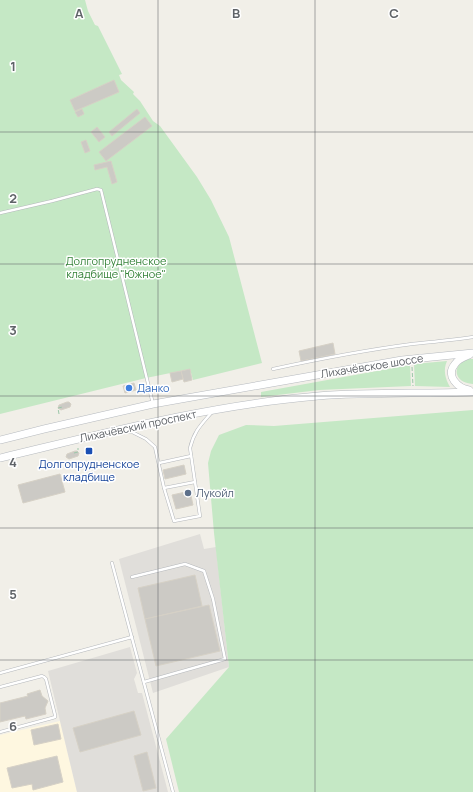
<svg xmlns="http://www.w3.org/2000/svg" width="473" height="792" font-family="Manrope,sans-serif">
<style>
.commercial{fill:#fef7e0}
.industrial{fill:#e0deda}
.green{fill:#c5e8c5}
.building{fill:#cccac5;stroke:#d6d1c6}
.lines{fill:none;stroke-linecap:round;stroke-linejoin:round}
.service-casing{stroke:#b5b8bc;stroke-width:3.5}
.secondary-casing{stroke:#b6babf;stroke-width:8}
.path{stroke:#9cc7a9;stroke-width:1;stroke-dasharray:4 2;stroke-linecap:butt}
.service{stroke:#fff;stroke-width:2.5}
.secondary{stroke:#fff;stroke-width:7}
.grid{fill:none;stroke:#5f6368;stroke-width:1;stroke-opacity:0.55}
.shop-dot{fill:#3f7fe0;stroke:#fff;stroke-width:1.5}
.transit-dot{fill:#1a4fb4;stroke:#fff;stroke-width:1.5}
.service-dot{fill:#5c6f8a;stroke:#fff;stroke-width:1.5}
.labels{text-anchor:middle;stroke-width:3;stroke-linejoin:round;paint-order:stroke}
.park-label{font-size:11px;fill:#348238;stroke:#fff}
.street-label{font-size:11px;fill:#5f6368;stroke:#fff}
.shop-label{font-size:11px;fill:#366cbe;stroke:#fff;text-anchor:start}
.transit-label{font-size:11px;fill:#164399;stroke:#fff}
.service-label{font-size:11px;fill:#4e5e75;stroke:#fff;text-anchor:start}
.grid-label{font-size:13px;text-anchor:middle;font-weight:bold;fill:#5f6368;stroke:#fff;stroke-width:3;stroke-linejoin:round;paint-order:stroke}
</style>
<rect width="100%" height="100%" fill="#f1efe8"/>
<polygon class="commercial" points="60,721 77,792 0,792 0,735"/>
<g class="industrial">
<polygon points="200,534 204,549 216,547 229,667 153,693 119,559"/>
<polygon points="130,647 137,673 134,679 138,693 142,693 168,792 77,792 48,671"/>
</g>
<g class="green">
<polygon points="0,0 85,0 88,11 95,25 98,26 122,74 119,75 121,80 134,92 133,94 140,101 153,121 160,126 197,177 211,200 229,237 262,363 193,380 190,369 146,378 0,414"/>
<path d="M469,359h4v25c-20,-1 -22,-20 -4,-25z"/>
<path d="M447,361c-4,9 -2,17 3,26l-35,-1 -1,-22z"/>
<polygon points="410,365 411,386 319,390 261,397 261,392"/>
<polygon points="473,410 473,792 179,792 166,739 229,667 214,533 208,463 211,451 219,435 246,425 274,426"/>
</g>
<g class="building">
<polygon points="114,80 119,92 75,111 70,100"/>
<polygon points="82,109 84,114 78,117 75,112"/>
<polygon points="137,109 140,113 112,136 109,132"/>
<polygon points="145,117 152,126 106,161 99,152"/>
<polygon points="97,127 105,137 99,142 91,132"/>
<polygon points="86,140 90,151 85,153 81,142"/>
<polygon points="111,161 117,182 112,184 107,167 95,170 94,165"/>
<polygon points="333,343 335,354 301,361 299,351"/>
<polygon points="190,369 192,380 184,382 181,371"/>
<polygon points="181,371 183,379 172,382 170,373"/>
<polygon points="134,383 136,390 125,393 123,386"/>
<polygon points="67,402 69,402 71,404 70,407 61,410 58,408 59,405"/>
<polygon points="75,451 77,451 79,453 78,456 69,459 66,457 67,454"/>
<polygon points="184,465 186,474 165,479 163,470"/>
<polygon points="60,474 65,492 23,503 18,485"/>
<polygon points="190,491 193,505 176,509 172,495"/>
<polygon points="195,575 202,606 145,619 138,588"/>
<polygon points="209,605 220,651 156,666 145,619"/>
<polygon points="40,690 42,696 48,701 45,708 46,714 26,719 25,716 0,722 0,703 28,696 27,694"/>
<polygon points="134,711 141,735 80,752 73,728"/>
<polygon points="58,724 61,739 34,745 31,730"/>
<polygon points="147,752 156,788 143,791 134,756"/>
<polygon points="57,756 63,782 33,790 32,784 12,788 7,768"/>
</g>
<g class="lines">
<g class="service-casing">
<g id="service">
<polyline points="0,213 52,201 97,189 101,190 113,239 153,404"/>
<path d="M273,369c46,-10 93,-19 139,-25 20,-2 41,-4 61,-7"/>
<path d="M125,431l7,1 14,7 9,8 9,41 10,33 26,-5 -10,-68c4,-17 11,-23 22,-36"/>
<polyline points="159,463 191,456"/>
<polyline points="164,488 195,482"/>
<polyline points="112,563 173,792"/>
<polyline points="132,577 185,564 204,571 213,599 225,659 144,682"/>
<polyline points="0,673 132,637"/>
<polyline points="0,687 42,676 44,677 46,679 55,715 55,717 52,718 0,732"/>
</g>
</g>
<g class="secondary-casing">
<g id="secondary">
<path d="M469,355c-5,2 -11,4 -14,9 -10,12 3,24 14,26"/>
<polyline points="0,440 44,429 153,404 402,360 473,353"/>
<path d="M0,458c105,-25 210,-53 318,-62 52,-4 104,-2 155,-4"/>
</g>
</g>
<g class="path">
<polyline points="412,367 413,386"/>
<polyline points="59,414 58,408 63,407"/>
<polyline points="74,453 78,452 78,448"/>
</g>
<use href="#service" class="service"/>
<use href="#secondary" class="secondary"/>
</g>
<path class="grid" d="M158,0v792M315,0v792M0,132h473M0,264h473M0,396h473M0,528h473M0,660h473"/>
<circle class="shop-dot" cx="129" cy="388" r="4"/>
<rect class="transit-dot" x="85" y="447" width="8" height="8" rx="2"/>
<circle class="service-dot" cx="188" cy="493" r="4"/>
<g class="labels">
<g class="park-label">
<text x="116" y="265">Долгопрудненское<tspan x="116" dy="13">кладбище "Южное"</tspan></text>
</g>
<g class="street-label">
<text transform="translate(372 366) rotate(-9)" y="4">Лихачёвское шоссе</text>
<text transform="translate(138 426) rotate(-12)" y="4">Лихачёвский проспект</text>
</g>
<g class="shop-label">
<text x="137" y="392">Данко</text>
</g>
<g class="transit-label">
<text x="89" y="468">Долгопрудненское<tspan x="89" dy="13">кладбище</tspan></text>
</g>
<g class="service-label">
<text x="196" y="497">Лукойл</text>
</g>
</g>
<g class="grid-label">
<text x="79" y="18">A</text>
<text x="236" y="18">B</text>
<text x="394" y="18">C</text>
<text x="13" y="71">1</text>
<text x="13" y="203">2</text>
<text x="13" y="335">3</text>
<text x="13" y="467">4</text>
<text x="13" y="599">5</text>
<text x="13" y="731">6</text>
</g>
</svg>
